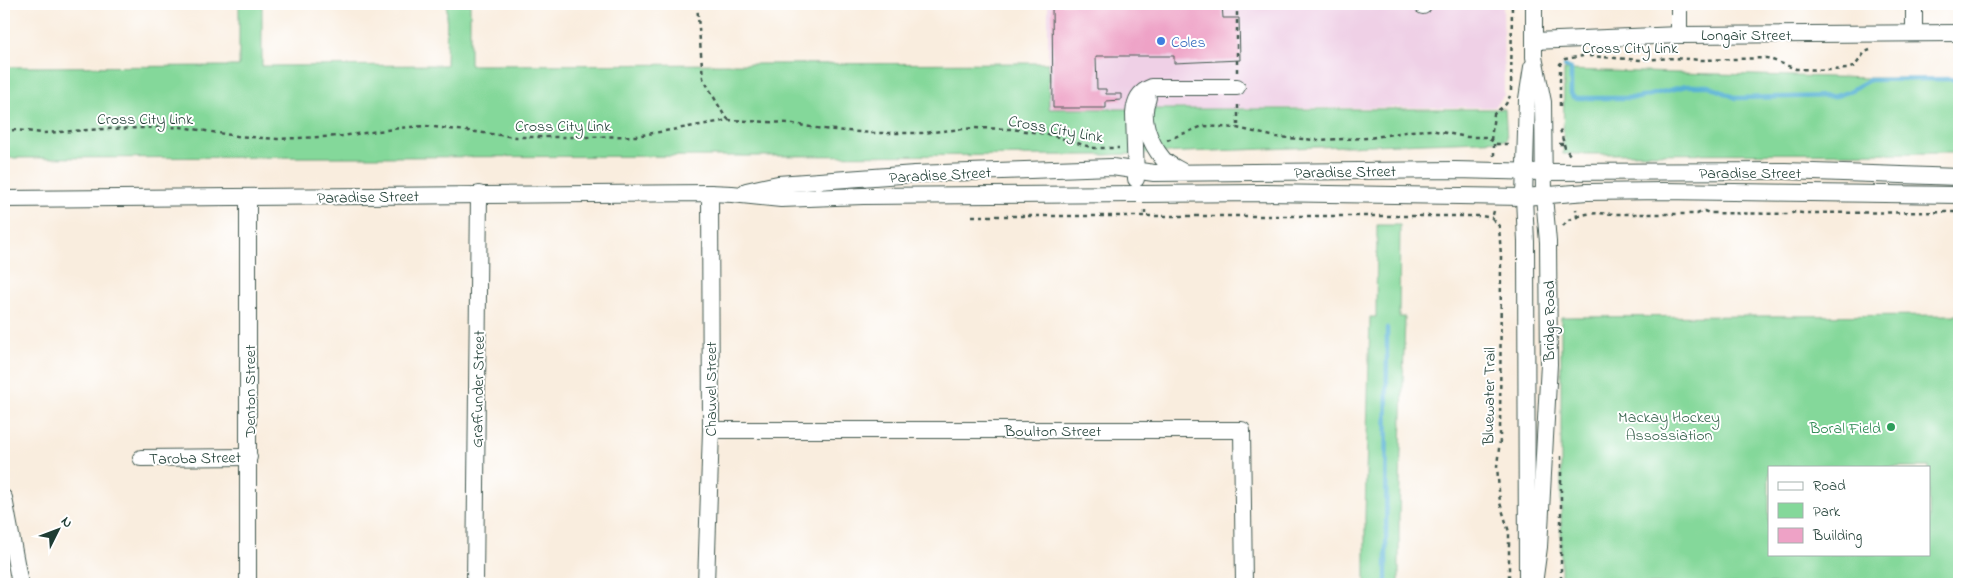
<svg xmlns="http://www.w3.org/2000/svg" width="1963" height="588" font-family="'Indie Flower',sans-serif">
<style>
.built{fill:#efd0e6}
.green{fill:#84d89a;stroke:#528a67;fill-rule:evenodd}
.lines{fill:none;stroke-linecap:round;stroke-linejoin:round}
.stream{stroke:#58b2d5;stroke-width:4.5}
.building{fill:#eea2c6}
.minor-casing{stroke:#40574e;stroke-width:18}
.path{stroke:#40574e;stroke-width:2.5;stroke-dasharray:4 4;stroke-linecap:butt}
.minor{stroke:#fff;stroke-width:16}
.shop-dot{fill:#3f7fe0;stroke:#fff;stroke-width:2}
.leisure-dot{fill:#2e9e5b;stroke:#fff;stroke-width:2}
.labels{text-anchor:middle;stroke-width:4;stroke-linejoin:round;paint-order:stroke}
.street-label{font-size:16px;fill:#1f3d34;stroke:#fff}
.shop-label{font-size:16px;fill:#366cbe;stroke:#fff;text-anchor:start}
.park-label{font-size:16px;fill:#38644e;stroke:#fff}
.leisure-label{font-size:16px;fill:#27864d;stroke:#fff;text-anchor:end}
</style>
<rect width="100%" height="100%" fill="#fff"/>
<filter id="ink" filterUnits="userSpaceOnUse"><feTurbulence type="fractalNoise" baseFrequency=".02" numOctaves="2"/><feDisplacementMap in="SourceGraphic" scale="10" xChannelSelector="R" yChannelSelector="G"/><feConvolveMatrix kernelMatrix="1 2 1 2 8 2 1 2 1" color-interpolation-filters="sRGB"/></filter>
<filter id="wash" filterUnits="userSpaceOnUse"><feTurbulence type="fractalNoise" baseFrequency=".0096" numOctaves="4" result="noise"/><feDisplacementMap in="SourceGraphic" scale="20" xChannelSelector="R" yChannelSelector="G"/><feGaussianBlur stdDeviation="1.12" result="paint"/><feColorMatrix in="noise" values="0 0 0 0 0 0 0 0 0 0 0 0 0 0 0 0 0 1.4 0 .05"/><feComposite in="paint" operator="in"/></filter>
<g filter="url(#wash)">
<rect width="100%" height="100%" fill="#f9edde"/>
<polygon class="built" points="1048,4 1503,4 1504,95 1494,107 1048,109"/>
<g class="green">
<polygon points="4,4 8,4 8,67 239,66 239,4 262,4 262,66 446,65 447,4 470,4 470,65 1048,63 1049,109 1505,109 1507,140 1105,155 4,158"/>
<polygon points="1564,70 1870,78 1959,78 1959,153 1563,154"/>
<polygon points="1377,225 1400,225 1399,317 1405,317 1399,516 1399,584 1365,584 1365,517 1370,317 1376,317"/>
<path d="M1959,315v269h-398v-267zM1769,467h160v87h-160z"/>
</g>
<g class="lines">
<g class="stream">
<polyline points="1565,66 1571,69 1571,93 1573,97 1578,98 1638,98 1686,86 1709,86 1736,98 1836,96 1848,92 1869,80 1950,79 1959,81"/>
<polyline points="1386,584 1387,328"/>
</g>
</g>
<g id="blocks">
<polygon class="building" points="1052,4 1222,4 1223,18 1239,18 1240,60 1174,63 1174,56 1096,56 1097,89 1106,89 1106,94 1121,94 1121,100 1106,101 1106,108 1053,108"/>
</g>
</g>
<g filter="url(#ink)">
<use href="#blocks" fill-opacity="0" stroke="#40574e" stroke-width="1"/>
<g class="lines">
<g class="minor-casing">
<g id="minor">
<polyline points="1534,4 1534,57 1543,102 1544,196 1548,242 1549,364 1539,547 1534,584"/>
<polyline points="1679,4 1679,35"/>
<polyline points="1423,6 1423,4"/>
<polyline points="1914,33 1914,4"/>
<polyline points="1534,41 1679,35 1959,33"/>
<path d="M1148,98c-9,20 2,45 15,61 5,6 14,9 20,13"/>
<path d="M1136,179l-2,-65c1,-14 5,-22 18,-27h85"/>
<polyline points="746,191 778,184 915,174 1112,167 1154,173 1455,170 1543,172 1785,171 1959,177"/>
<path d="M4,199c235,0 470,-5 706,-6l22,1 49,5 82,-3 402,-3 259,4 63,-5 76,-1 296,4"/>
<polyline points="248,199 248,584"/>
<polyline points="711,430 1242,430 1244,584"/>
<polyline points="141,458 249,457"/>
<polyline points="4,498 20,584"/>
<polyline points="1527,577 1526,242 1524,197 1527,99 1532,67"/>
<polyline points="475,584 479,194"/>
<polyline points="706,584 711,430 710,193"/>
</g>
</g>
<g class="path">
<polyline points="697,4 703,78 724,115 729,120"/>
<polyline points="1237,4 1237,72"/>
<polyline points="1589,56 1641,60 1675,58 1701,60 1767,58 1796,69 1829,70 1848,69 1855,66 1865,52 1870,50"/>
<polyline points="1511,91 1512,4"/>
<polyline points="1238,105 1238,129"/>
<polyline points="1560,106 1560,64 1565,59 1583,56"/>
<polyline points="4,131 16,130 43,133 104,129 181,127 237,136 277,139 342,136 408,127 426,126 516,137 584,137 636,136 729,120 788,123 822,129 872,133 922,133 974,128 1011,129 1047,134 1094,148 1119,148"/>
<polyline points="1167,140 1203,126 1237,128 1276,137 1316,140 1369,138 1411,131 1431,130 1467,137 1486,137 1497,144 1509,144"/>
<polyline points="1491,140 1494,114 1506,104 1510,96"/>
<polyline points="1559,144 1564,144 1560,129"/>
<polyline points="1564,144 1565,148 1570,155"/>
<polyline points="1494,156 1494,143"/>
<polyline points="1145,210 1145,216 1482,216 1492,218"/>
<polyline points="1494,211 1492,218 1499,226 1501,256 1500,440 1497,466 1500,503 1509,532 1509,584"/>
<polyline points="972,216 1145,216"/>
<path d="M1577,217c14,-6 27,-3 42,-3 26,0 52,0 78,0l7,-3 5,2 81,1 5,-2 7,1 157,-1"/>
<polyline points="1563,226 1568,220 1577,217 1576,209"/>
<polyline points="1561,456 1561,584"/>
</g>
<use href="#minor" class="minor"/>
</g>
</g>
<circle class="shop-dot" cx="1161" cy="41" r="5"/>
<circle class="leisure-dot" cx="1891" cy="427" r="5"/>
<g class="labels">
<g class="street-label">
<text x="1746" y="40">Longair Street</text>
<text x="1630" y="53">Cross City Link</text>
<text x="145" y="124">Cross City Link</text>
<text x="563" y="131">Cross City Link</text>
<text transform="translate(1056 128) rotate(10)" y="6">Cross City Link</text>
<text transform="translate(1345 171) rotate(-1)" y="6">Paradise Street</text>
<text x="1750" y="178">Paradise Street</text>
<text transform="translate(940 174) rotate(-3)" y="6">Paradise Street</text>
<text transform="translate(368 196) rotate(-1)" y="6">Paradise Street</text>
<text transform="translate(1548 321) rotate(-90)" y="6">Bridge Road</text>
<text transform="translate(477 389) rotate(-89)" y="6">Graffunder Street</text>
<text transform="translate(710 389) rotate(-90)" y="6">Chauvel Street</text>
<text transform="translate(249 391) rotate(-90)" y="6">Denton Street</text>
<text transform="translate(1488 396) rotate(-89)" y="6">Bluewater Trail</text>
<text x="1053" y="436">Boulton Street</text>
<text transform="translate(195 457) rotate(-1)" y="6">Taroba Street</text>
</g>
<g class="shop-label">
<text x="1171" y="47">Coles</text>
</g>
<g class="park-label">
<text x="1669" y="422">Mackay Hockey<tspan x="1669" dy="18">Assossiation</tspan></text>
</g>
<g class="leisure-label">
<text x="1881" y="433">Boral Field</text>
</g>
</g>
<rect width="1963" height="588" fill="none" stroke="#fff" stroke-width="20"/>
<rect x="1768" y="466" width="162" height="90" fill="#ffffff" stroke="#a5b1ae"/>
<rect x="1778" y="482" width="25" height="8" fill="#ffffff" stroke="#a5b1ae"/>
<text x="1813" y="490" font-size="15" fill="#1f3d34">Road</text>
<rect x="1778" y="503" width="25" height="15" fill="#84d89a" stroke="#a5b1ae"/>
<text x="1813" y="516" font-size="15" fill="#1f3d34">Park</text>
<rect x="1778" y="528" width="25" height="15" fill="#eea2c6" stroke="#a5b1ae"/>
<text x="1813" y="540" font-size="15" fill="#1f3d34">Building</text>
<g transform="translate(58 530) rotate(48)" stroke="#ffffff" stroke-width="4" paint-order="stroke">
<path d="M0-4L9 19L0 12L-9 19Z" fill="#1f3d34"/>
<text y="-8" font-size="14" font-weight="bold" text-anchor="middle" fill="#1f3d34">N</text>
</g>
</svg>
